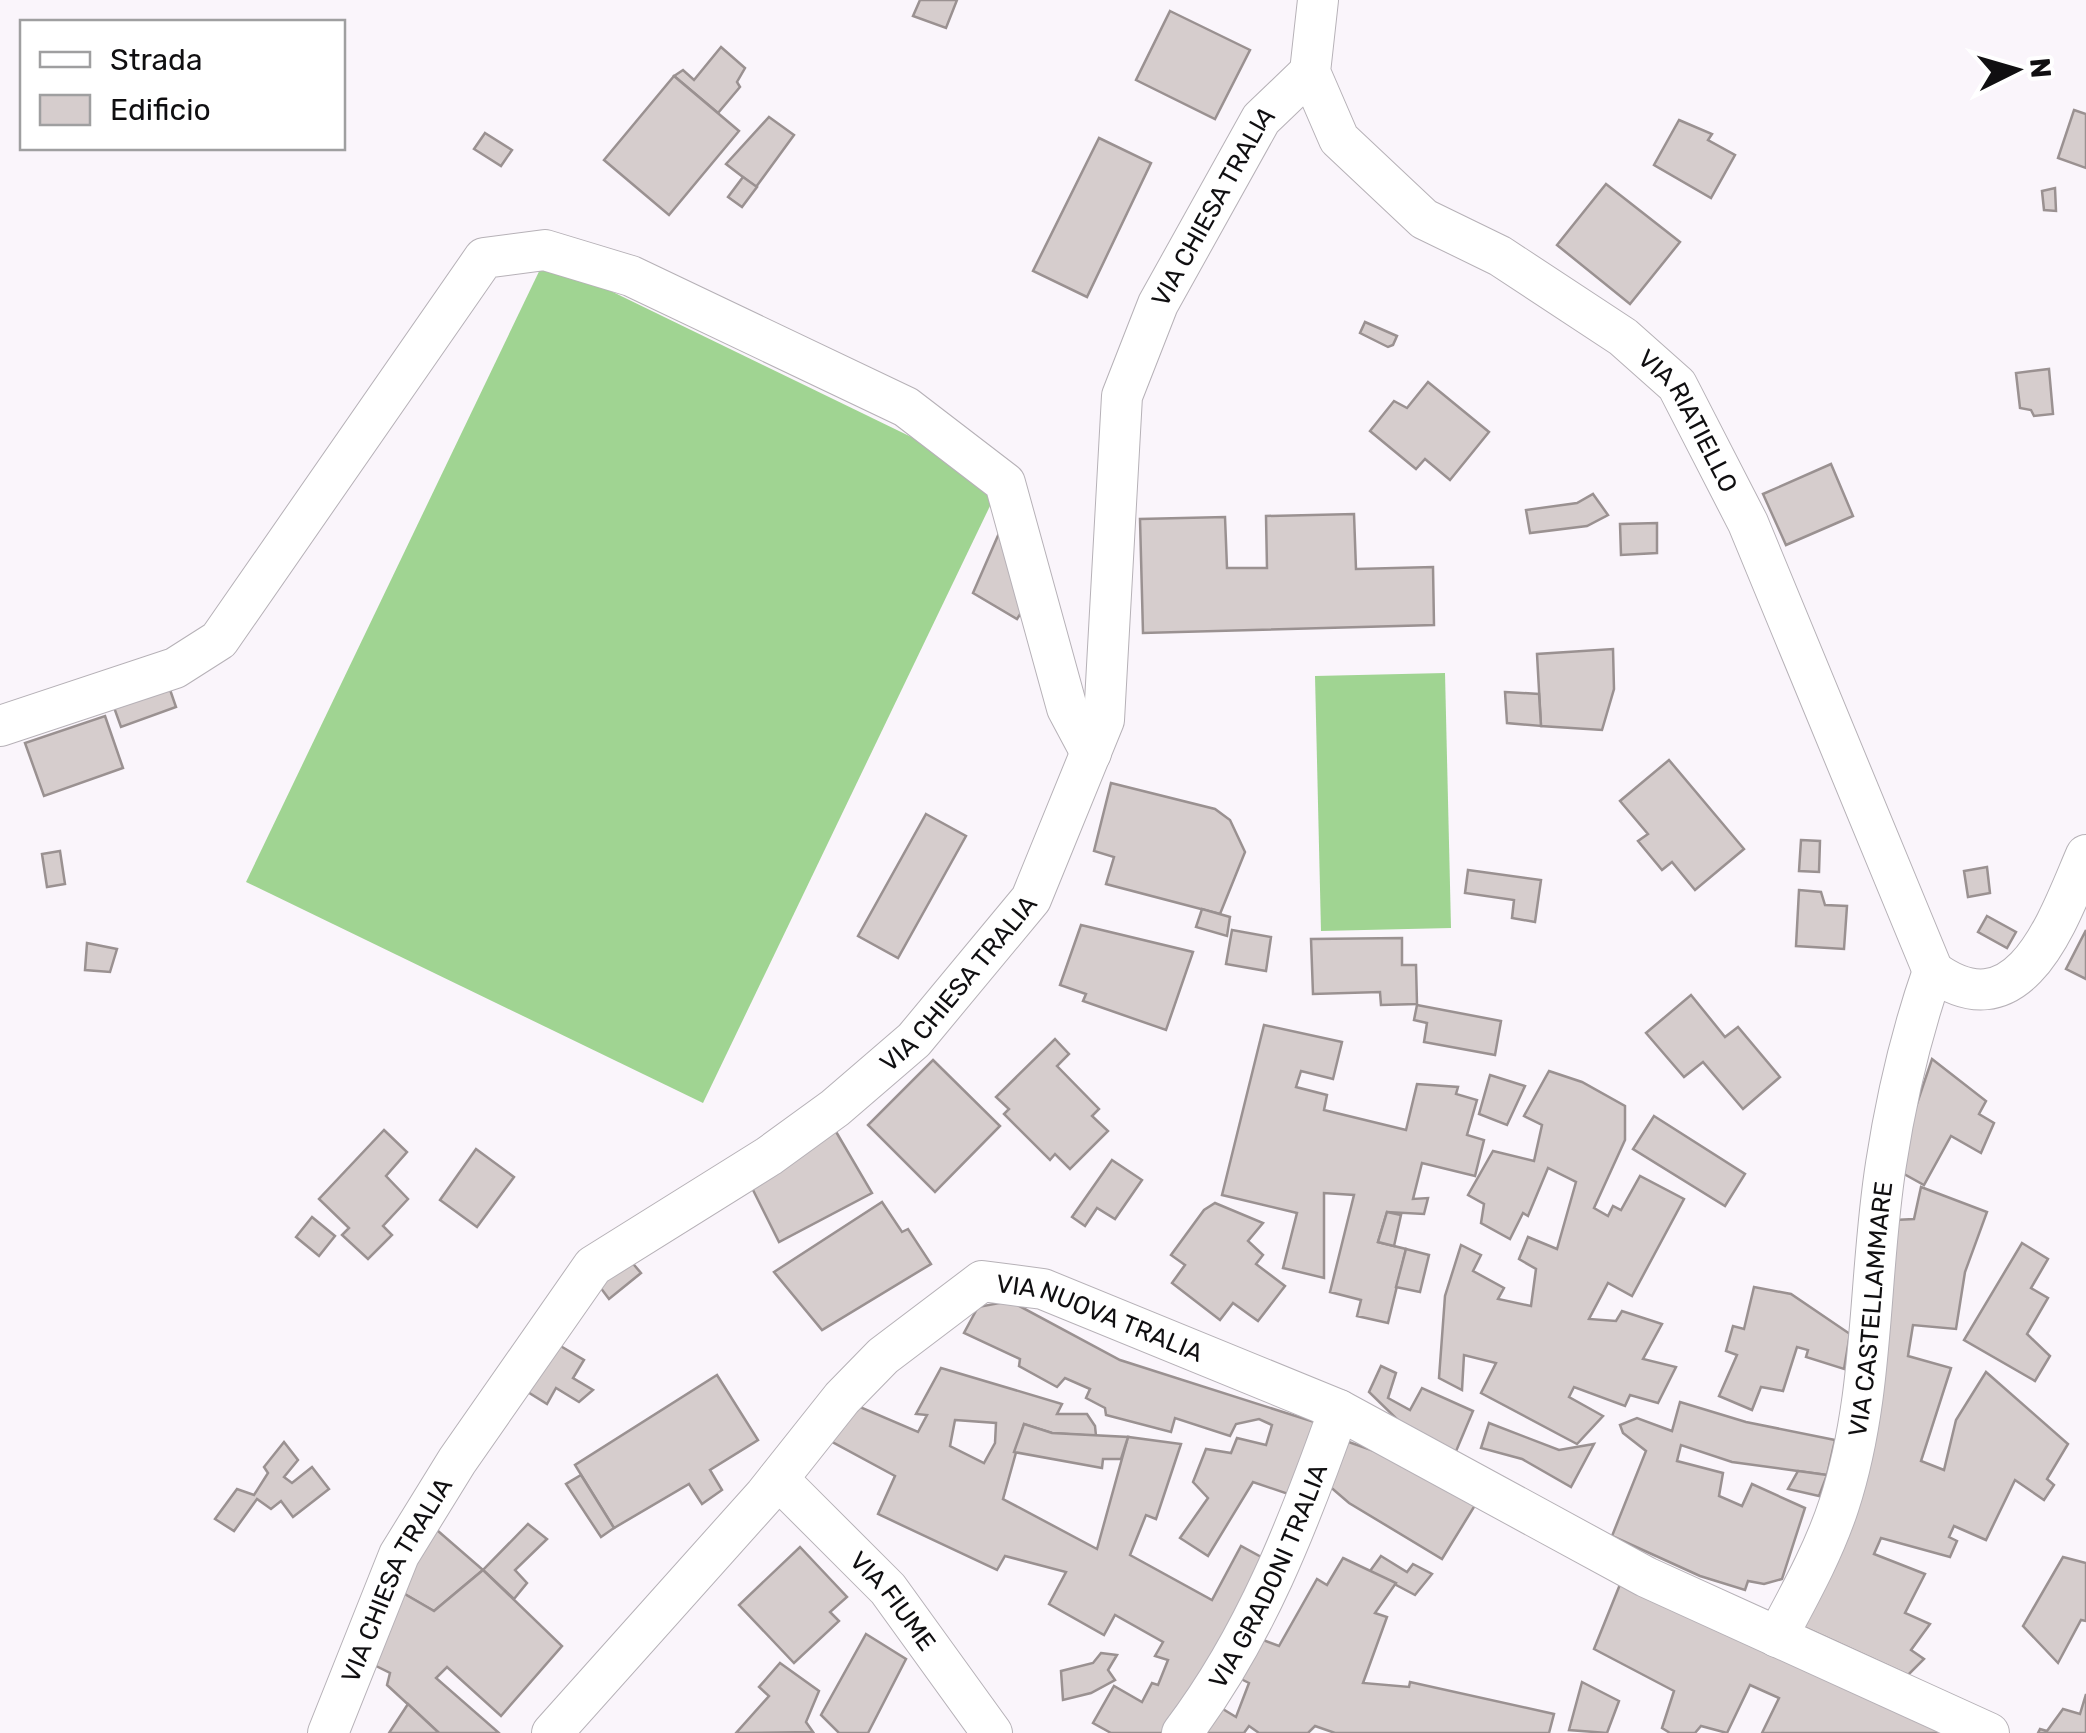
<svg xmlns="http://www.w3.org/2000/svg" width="2086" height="1733" font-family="Rubik,sans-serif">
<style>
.grass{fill:#a0d492}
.building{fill:#d6cdcd;stroke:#9a9191;stroke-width:2.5;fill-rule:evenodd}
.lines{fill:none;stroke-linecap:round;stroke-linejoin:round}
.minor-casing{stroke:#b6b1b7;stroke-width:42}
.minor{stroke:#fff;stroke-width:40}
.labels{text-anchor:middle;stroke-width:10;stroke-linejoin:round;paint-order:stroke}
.street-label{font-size:25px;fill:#100f11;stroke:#fff}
</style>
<rect width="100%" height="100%" fill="#faf5fb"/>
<g class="grass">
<polygon points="545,259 1002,481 703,1103 246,882"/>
<polygon points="1445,673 1451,928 1321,931 1315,676"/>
</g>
<g class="building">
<polygon points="920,0 957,0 946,28 913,16"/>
<polygon points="1170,11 1250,50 1215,119 1136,80"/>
<polygon points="721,47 745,68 737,82 740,87 718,113 674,76 683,70 694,80"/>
<polygon points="674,76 739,131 669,215 604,160"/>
<polygon points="2074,110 2086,114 2086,168 2058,158"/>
<polygon points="769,117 794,135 756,187 726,164"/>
<polygon points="1679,120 1712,134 1708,140 1735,155 1711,198 1654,165"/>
<polygon points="485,133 512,150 501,166 474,149"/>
<polygon points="1099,138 1151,163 1087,297 1033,271"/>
<polygon points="743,177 757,187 742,207 728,197"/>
<polygon points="1606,184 1680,242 1630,304 1557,245"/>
<polygon points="2055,188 2056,211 2044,210 2042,191"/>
<polygon points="1365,322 1397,336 1393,345 1388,347 1360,333"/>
<polygon points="2049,369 2053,414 2034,416 2031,410 2020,408 2016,373"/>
<polygon points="1428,382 1489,432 1450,480 1425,459 1416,469 1370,431 1394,401 1407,408"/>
<polygon points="1831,464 1853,516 1786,545 1763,494"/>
<polygon points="1593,494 1608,515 1587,526 1530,533 1526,510 1577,503"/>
<polygon points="1354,514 1356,569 1433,567 1434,625 1143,633 1140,519 1225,517 1227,568 1267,568 1266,516"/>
<polygon points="1657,523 1657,553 1621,555 1620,524"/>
<polygon points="1000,531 1026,605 1017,619 973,593"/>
<polygon points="1613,649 1614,689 1602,730 1541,726 1537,654"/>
<polygon points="166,678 176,707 121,727 111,699"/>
<polygon points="1505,692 1539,694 1541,726 1507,723"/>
<polygon points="105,716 123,768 44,796 25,743"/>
<polygon points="1669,760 1744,849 1695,890 1672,862 1662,870 1638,841 1648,834 1620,801"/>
<polygon points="1111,783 1215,809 1230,820 1245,852 1220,914 1106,884 1114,857 1094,851"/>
<polygon points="926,814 966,836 898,958 858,936"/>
<polygon points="1801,840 1820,841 1819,872 1799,871"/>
<polygon points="60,851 65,884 47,887 42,854"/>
<polygon points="1987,867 1990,893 1968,897 1964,871"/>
<polygon points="1468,870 1541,880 1535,922 1512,918 1514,900 1465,893"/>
<polygon points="1799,890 1821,892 1825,905 1847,906 1844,949 1796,946"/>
<polygon points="1202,909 1230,917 1227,936 1196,927"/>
<polygon points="1987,916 2016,932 2007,948 1978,932"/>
<polygon points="1081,925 1193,952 1166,1030 1083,1001 1086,994 1060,985"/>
<polygon points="1232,930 1271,937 1266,971 1226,964"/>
<polygon points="2086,930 2086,979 2066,969"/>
<polygon points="1402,938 1402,965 1416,965 1417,1004 1381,1005 1380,992 1313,994 1311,939"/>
<polygon points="87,943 117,949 110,972 85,970"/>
<polygon points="1691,995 1725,1037 1738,1027 1780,1077 1743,1109 1703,1062 1684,1077 1646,1033"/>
<polygon points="1417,1005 1501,1021 1495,1055 1424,1042 1427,1023 1414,1020"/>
<polygon points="1264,1025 1342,1042 1333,1079 1301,1071 1296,1087 1327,1095 1324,1110 1406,1130 1417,1084 1458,1087 1456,1094 1477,1100 1467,1135 1484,1140 1475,1176 1422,1163 1413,1199 1428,1198 1424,1214 1387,1212 1378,1242 1406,1249 1388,1323 1357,1316 1361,1300 1330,1292 1354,1195 1324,1193 1324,1278 1283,1268 1297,1213 1222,1195"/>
<polygon points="1055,1039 1069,1054 1057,1066 1099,1109 1092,1116 1108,1131 1070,1169 1055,1154 1050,1160 1004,1114 1009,1109 996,1097"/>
<polygon points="1932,1059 1986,1101 1979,1114 1994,1123 1981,1153 1951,1136 1924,1185 1895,1169"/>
<polygon points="933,1060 1000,1126 935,1192 868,1125"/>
<polygon points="1549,1071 1582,1082 1625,1106 1625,1140 1594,1208 1608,1216 1613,1206 1621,1210 1640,1176 1684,1199 1632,1296 1608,1283 1589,1319 1616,1321 1622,1311 1662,1324 1643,1359 1676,1367 1658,1403 1630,1395 1625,1406 1574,1387 1569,1397 1603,1416 1577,1444 1481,1393 1496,1363 1464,1355 1462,1390 1439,1378 1445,1296 1461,1245 1481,1255 1473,1271 1504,1288 1498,1299 1531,1306 1536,1269 1519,1259 1528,1237 1557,1249 1576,1182 1548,1168 1528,1216 1523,1213 1510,1239 1481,1223 1484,1204 1468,1195 1493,1151 1534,1161 1542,1125 1524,1116"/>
<polygon points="1490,1075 1525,1086 1507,1125 1479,1114"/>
<polygon points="1654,1116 1745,1174 1725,1206 1633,1149"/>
<polygon points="384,1130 407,1152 386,1176 408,1199 383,1226 392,1235 368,1259 342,1235 349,1228 319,1199"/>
<polygon points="835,1130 872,1193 779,1242 752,1188"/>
<polygon points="476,1149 514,1177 477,1227 440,1200"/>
<polygon points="1112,1160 1142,1180 1115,1219 1097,1208 1085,1226 1072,1217"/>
<polygon points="1921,1187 1987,1212 1965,1272 1956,1329 1913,1325 1908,1356 1951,1368 1921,1461 1944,1470 1956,1420 1986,1372 2068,1444 2047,1479 2054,1485 2044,1500 2015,1480 1986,1540 1954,1526 1949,1537 1957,1541 1950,1557 1881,1538 1874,1554 1925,1574 1905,1613 1930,1624 1911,1650 1924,1659 1908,1675 1799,1625 1895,1220 1914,1219"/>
<polygon points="882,1202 902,1232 908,1229 931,1264 822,1330 774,1272"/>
<polygon points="1215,1203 1263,1223 1248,1241 1263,1255 1256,1264 1285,1286 1258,1321 1233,1303 1220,1320 1172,1283 1185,1265 1171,1255 1204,1210"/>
<polygon points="1387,1212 1401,1215 1394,1246 1378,1242"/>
<polygon points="312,1217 335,1236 319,1256 296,1237"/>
<polygon points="2022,1243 2048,1259 2031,1288 2048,1298 2027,1334 2050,1356 2035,1381 1964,1340"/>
<polygon points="1406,1249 1429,1255 1420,1292 1396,1287"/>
<polygon points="629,1259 641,1273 609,1299 597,1283"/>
<polygon points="1754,1287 1791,1294 1850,1334 1844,1369 1806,1357 1808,1350 1797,1347 1783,1391 1761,1387 1752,1410 1719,1396 1737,1355 1726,1351 1733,1326 1744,1329"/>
<polygon points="1010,1301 1120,1360 1327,1426 1297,1497 1253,1482 1208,1556 1180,1538 1208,1498 1193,1482 1206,1449 1231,1453 1237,1438 1266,1445 1272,1425 1259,1419 1236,1424 1230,1436 1175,1418 1171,1432 1106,1415 1105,1408 1086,1398 1090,1389 1065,1378 1057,1387 1019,1366 1020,1359 964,1333 978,1307"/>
<polygon points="552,1341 584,1360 573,1378 593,1390 579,1402 556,1388 547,1404 523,1389"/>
<polygon points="1381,1366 1396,1373 1388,1398 1410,1410 1422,1388 1473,1411 1454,1456 1406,1428 1369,1392"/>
<path d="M941,1368l121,36 -5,10h30l8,12 1,10 -44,-3 -28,-9 -21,75 94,50 31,-112 53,7 -25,75 -10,-4 -16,40 82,45 29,-54 33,18 -96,169h-67l-18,-10 21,-37 28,16 10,-19 6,2 10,-25 -13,-4 8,-14 -48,-27 -11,20 -55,-31 17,-32 -61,-16 -8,14 -119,-56 17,-38 -70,-38 28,-34 65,28 9,-17 -11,-1zM955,1420l41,3 -1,20 -11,20 -34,-17z"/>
<polygon points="717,1375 758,1440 710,1470 722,1490 702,1504 689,1484 614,1528 575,1465"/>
<polygon points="1680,1402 1746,1422 1835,1440 1827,1475 1732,1462 1681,1445 1677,1461 1723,1473 1719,1496 1742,1506 1752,1484 1805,1508 1782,1579 1764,1584 1748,1581 1745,1590 1700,1576 1612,1536 1646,1451 1623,1433 1620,1425 1637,1418 1672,1431"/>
<polygon points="1489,1423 1559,1450 1594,1444 1571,1487 1522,1459 1481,1448"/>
<polygon points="1024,1424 1052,1433 1128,1437 1121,1459 1103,1459 1102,1468 1014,1452"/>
<polygon points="1343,1440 1377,1452 1477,1502 1442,1559 1349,1503 1320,1478"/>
<polygon points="284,1442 298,1460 284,1477 292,1483 312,1467 329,1489 293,1517 281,1501 271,1509 257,1499 234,1531 215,1519 237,1489 254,1495 268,1473 264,1467"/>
<polygon points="1798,1471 1827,1475 1819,1496 1788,1489"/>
<polygon points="581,1475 614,1528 601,1537 566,1484"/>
<polygon points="430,1524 483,1570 434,1611 396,1589"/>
<polygon points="528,1524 547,1539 515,1570 527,1583 514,1599 483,1570"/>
<polygon points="800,1547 847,1597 830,1612 839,1621 794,1663 739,1605"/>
<polygon points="1381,1556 1407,1572 1413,1564 1432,1574 1415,1595 1370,1571"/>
<polygon points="2063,1557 2086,1563 2086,1621 2081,1620 2058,1663 2023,1626"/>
<polygon points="1343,1558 1396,1583 1375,1613 1387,1617 1363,1683 1409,1687 1410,1682 1554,1714 1549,1733 1335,1733 1315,1726 1308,1733 1259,1733 1249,1726 1244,1733 1193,1733 1216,1705 1236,1717 1249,1683 1227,1672 1250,1635 1279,1646 1317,1579 1327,1585"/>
<polygon points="483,1570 562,1646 501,1716 447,1667 436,1678 499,1733 439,1733 387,1685 390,1673 368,1662 396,1589 434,1611"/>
<polygon points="1621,1582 1945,1733 1762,1733 1779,1698 1750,1685 1727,1733 1701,1726 1695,1733 1670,1733 1662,1728 1674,1691 1594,1649"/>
<polygon points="866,1634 906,1659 868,1733 839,1733 821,1715"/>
<polygon points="1101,1653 1117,1655 1108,1670 1115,1680 1091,1693 1063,1700 1061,1671 1093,1663"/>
<polygon points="780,1663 819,1691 806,1722 813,1732 736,1733 769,1696 759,1687"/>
<polygon points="1582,1682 1619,1701 1607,1733 1569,1730"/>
<polygon points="2086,1694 2086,1733 2038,1733 2040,1729 2047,1731 2063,1709 2080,1714"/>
<polygon points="408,1704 439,1733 389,1733"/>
</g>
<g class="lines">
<g class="minor-casing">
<g id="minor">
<path id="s1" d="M1318,0l-8,72 29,67 85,80 76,37 123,81 54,48 71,138 185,448"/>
<polyline points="0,726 175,668 219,640 484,258 545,250 631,276 906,407 1005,483 1067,708 1091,753"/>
<path d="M1933,971c88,64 126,-54 153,-116"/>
<path id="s2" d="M778,1479l110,110 104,144"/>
<path id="s3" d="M1777,1637c23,-43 47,-86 62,-132 36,-110 29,-227 47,-341 10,-65 25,-130 47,-193"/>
<path id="s4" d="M328,1733l71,-178 58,-94 136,-195 176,-110 66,-48 79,-68 117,-141 73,-179 18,-324 36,-92 103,-185 49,-47"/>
<path id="s5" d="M552,1733l213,-238 77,-97 41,-42 99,-75 61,8 296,121 307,167 343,156"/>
<path id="s6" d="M1182,1733c73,-96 117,-210 157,-323"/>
</g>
</g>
<use href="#minor" class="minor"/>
</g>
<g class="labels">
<g class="street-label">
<text dy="9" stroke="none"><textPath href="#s4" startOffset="1845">VIA CHIESA TRALIA</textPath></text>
<text dy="9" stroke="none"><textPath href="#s1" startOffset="602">VIA RIATIELLO</textPath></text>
<text dy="9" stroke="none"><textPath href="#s4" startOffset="1005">VIA CHIESA TRALIA</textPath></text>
<text dy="9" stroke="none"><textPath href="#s3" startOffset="345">VIA CASTELLAMMARE</textPath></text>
<text dy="9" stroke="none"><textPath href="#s5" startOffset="750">VIA NUOVA TRALIA</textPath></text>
<text dy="9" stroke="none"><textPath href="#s6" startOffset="180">VIA GRADONI TRALIA</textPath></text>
<text dy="9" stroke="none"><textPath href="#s4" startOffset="168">VIA CHIESA TRALIA</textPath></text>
<text dy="9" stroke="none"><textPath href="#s2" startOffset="168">VIA FIUME</textPath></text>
</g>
</g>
<rect x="20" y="20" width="325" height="130" fill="#ffffff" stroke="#9f9fa0" stroke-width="2.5"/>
<rect x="40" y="52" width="50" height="15" fill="#ffffff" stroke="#9f9fa0" stroke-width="2.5"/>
<text x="110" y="70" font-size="30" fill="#100f11">Strada</text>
<rect x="40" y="95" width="50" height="30" fill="#d6cdcd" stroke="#9f9fa0" stroke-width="2.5"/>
<text x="110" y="120" font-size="30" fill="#100f11">Edificio</text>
<g transform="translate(2016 70) rotate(85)" stroke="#ffffff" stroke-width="8" paint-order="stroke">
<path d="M0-8L18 38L0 25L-18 38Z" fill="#100f11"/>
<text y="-15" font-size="28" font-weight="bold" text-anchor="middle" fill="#100f11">N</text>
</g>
</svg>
